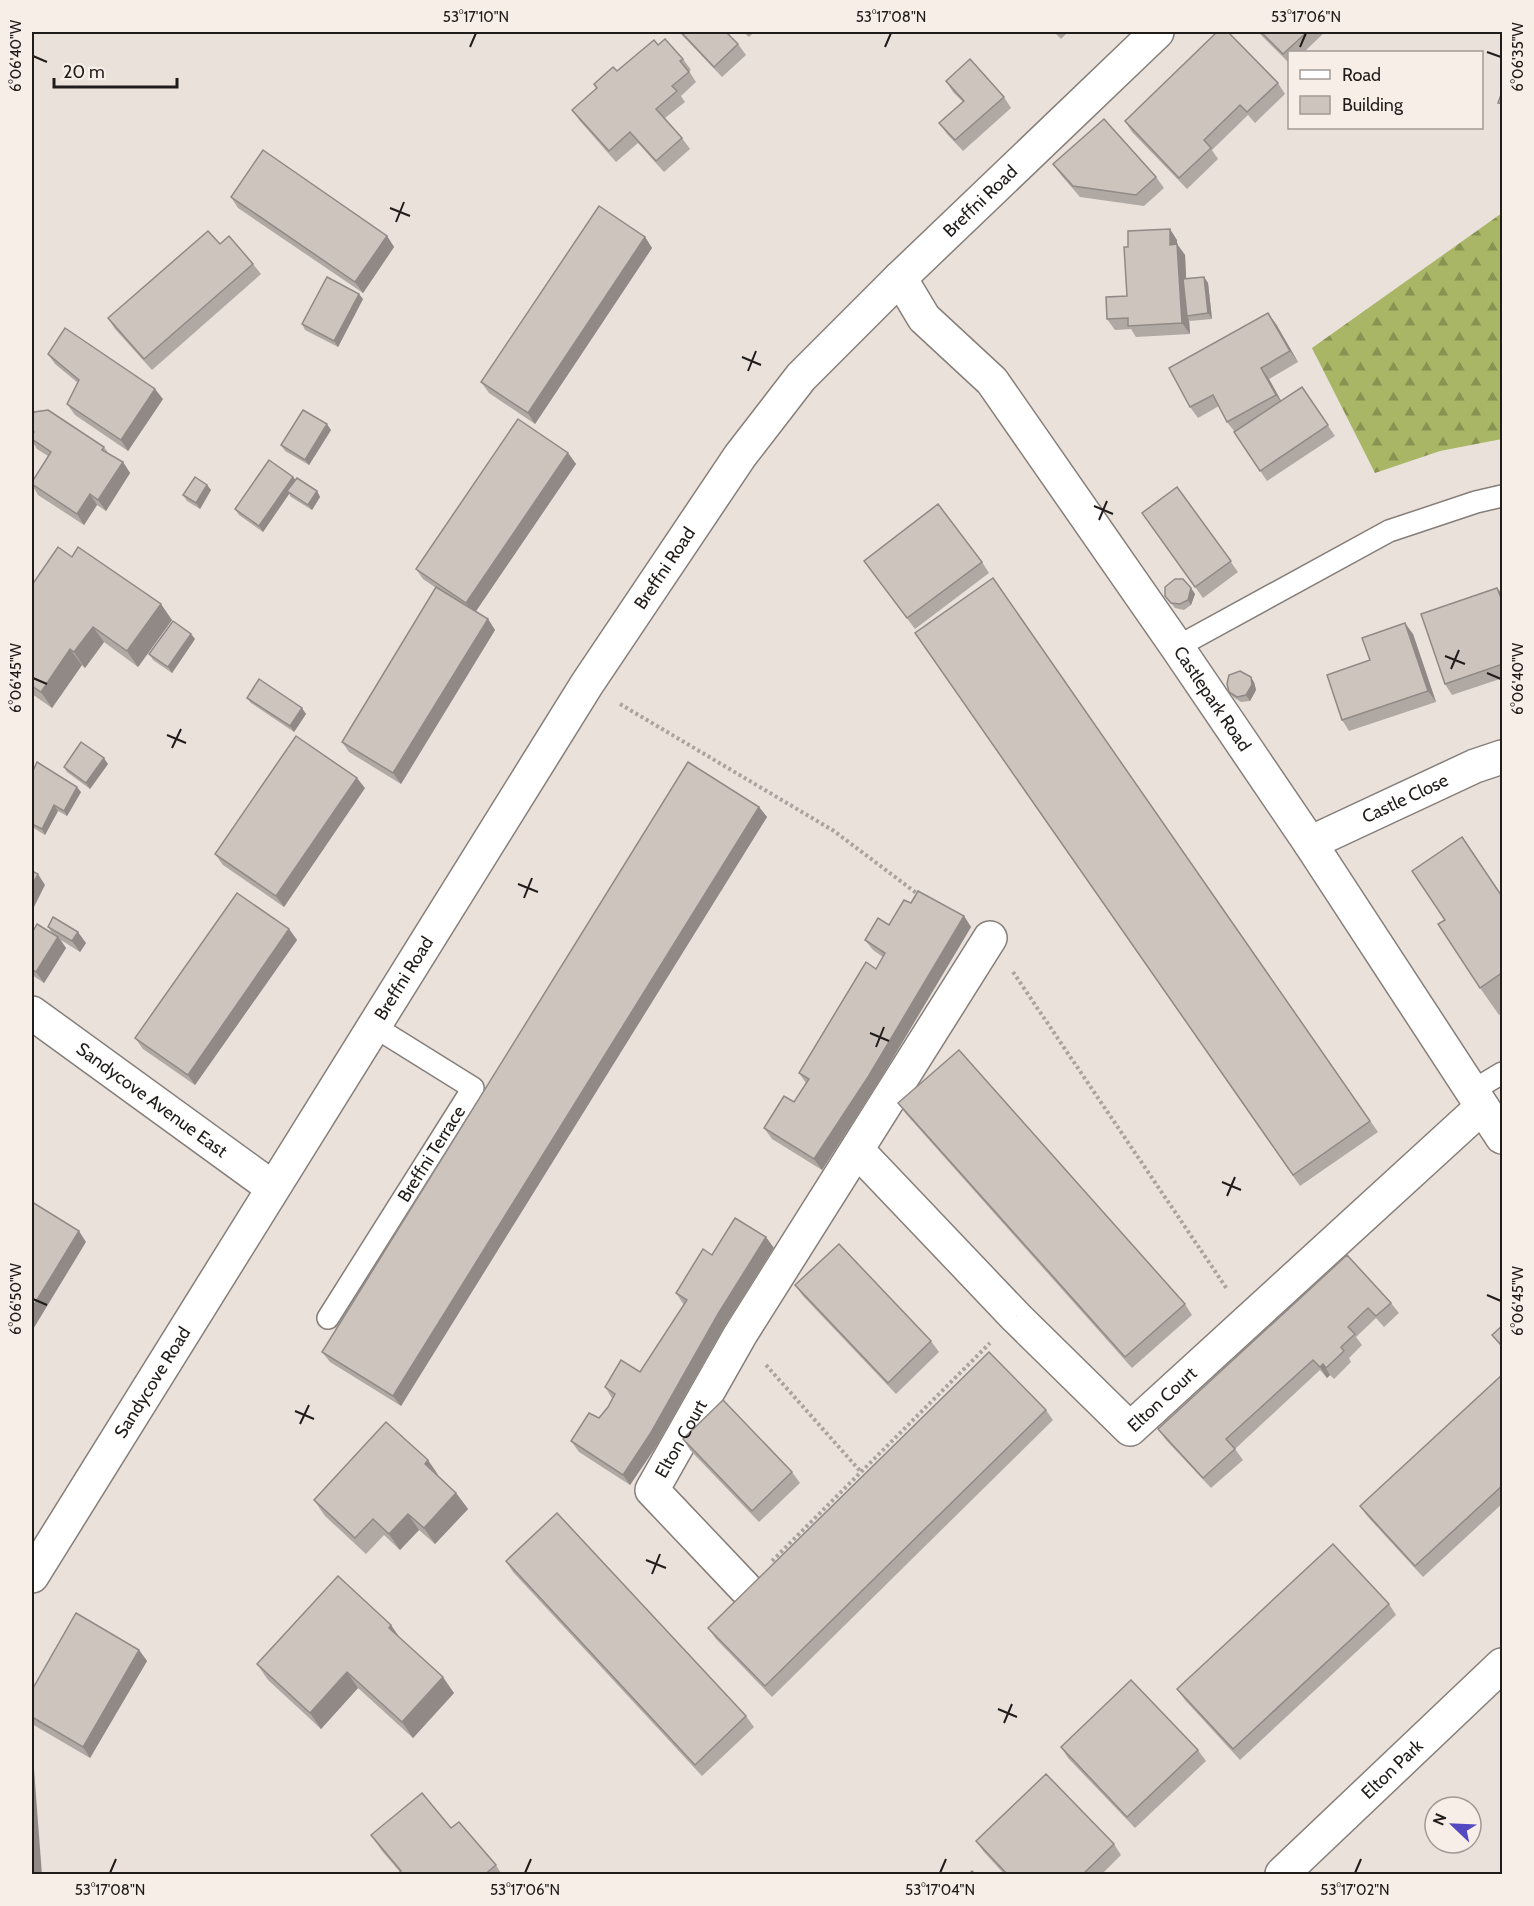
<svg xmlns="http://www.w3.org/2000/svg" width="1534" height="1906" font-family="Cabin,sans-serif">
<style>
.forest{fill:url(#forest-firs)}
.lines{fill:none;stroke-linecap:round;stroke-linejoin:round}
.lane-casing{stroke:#867e79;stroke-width:24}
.street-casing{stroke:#867e79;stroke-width:36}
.secondary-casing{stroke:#867e79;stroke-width:36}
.path{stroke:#aaa39e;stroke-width:4;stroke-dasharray:3 3;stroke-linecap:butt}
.lane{stroke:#fff;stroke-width:21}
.street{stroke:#fff;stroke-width:33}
.secondary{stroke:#fff;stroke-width:33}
.wall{fill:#b0a9a3}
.shaded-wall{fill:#908985}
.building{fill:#cdc4be;stroke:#908985;stroke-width:1.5}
.ticks{fill:none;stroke:#201c1a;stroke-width:2}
.labels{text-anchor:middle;stroke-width:4.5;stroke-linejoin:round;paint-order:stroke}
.street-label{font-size:18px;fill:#201c1a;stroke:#f8eee8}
.neatline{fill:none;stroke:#201c1a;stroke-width:2}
.ticks-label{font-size:15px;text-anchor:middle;fill:#201c1a}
</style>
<defs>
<pattern id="forest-firs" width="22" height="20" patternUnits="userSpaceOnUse" patternTransform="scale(1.5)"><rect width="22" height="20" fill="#a8b665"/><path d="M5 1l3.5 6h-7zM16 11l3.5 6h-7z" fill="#889352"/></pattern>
</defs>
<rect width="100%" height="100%" fill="#eae1db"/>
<polygon class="forest" points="1502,213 1502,439 1440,451 1375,473 1312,348"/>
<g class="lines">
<g class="lane-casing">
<g id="lane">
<polyline points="1177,647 1389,531 1476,502 1502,496"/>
<polyline points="1472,1091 1502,1073"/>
<path id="s1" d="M328,1318l145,-230 -98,-61"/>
</g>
</g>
<g class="street-casing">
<g id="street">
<path id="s2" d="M1310,843l165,-77 27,-9"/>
<path id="s3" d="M32,1013l241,175"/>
<path id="s4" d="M857,1150l159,167 114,112 352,-322"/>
<path id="s5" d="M745,1588l-93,-98 88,-155 250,-397"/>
</g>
</g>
<g class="secondary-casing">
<g id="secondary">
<path id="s6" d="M900,278l24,40 68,63 185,266 133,196 192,294"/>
<path id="s7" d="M32,1576l555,-892 153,-228 61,-79 99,-99 257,-246"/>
<path id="s8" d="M1282,1874l220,-209"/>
</g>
</g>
<g class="path">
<polyline points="620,704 834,831 919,895"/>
<polyline points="1013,972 1227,1289"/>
<polyline points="766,1365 861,1472"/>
<polyline points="772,1561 990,1343"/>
</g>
<use href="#lane" class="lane"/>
<use href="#street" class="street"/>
<use href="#secondary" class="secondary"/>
</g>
<g class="wall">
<polygon points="679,32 726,32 738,44 746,55 722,77"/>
<polygon points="743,32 754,32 749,37"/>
<polygon points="1054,32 1068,32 1061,39"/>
<polygon points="1258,32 1325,32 1304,52 1290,52 1290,64"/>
<polygon points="658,45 683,59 691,70 689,71 696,82 681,96 685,102 665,118 682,138 690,149 664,172 638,143 616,162 580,121 572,110"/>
<polygon points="946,81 1004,97 1011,108 963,151 947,134 939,123 963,102 953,92"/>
<polygon points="1278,83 1285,94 1255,123 1248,115 1212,150 1218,159 1187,189 1132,132 1125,121"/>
<polygon points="1053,164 1156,177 1164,188 1144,206 1080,197 1061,175"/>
<polygon points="231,197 387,236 394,247 363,293 238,208"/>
<polygon points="645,237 652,248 535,424 489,393 481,382"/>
<polygon points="1177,240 1177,244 1185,255 1186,279 1204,277 1208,283 1212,319 1190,321 1189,319 1190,334 1136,337 1131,329 1115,330 1107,319"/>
<polygon points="220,244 253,264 261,274 152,370 115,329 108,318"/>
<polygon points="363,299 338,347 305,330 302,324"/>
<polygon points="1276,324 1298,362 1269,379 1281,401 1302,387 1335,436 1267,481 1234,432 1234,431 1227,422 1219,406 1198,418 1190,407"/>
<polygon points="48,354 163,399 128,451 75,415 67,404 78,383 55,364"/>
<polygon points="32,416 104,447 109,454 123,462 130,473 106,511 97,505 84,525 38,495 32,485 32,482 48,456 37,449 32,441"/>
<polygon points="331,430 309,465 285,451 281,445"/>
<polygon points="568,453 576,464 476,611 488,619 495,630 401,784 349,752 342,742 436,588 423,579 416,569"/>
<polygon points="293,477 296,480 317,491 320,497 312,510 291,497 289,494 263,532 239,515 235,509"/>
<polygon points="207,485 211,490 200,509 187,501 183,495"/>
<polygon points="1177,487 1238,572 1203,598 1142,513"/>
<polygon points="72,557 172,620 138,667 104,642 85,668 82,665 52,708 32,694 32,585"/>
<polygon points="864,561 982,562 989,573 915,629"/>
<polygon points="993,578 1378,1132 1300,1186 915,633"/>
<polygon points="1191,588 1195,594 1191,605 1184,610 1175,608 1165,596"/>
<polygon points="1497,588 1503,595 1503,678 1452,695 1445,684"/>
<polygon points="191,634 195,639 172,673 153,660 149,654"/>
<polygon points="1413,634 1436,702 1349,731 1342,720 1370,660"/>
<polygon points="1254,682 1256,690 1250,701 1241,702 1233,697 1229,692"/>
<polygon points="247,698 306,714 294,732 251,703"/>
<polygon points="108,764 90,789 67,772 64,767"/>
<polygon points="32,773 81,792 67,816 58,811 45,835 32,827"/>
<polygon points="365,788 284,907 223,865 215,854"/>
<polygon points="759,807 767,817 401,1406 330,1362 322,1352"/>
<polygon points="1462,837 1503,897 1503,1013 1499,1015 1480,988 1445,920"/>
<polygon points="911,903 964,916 971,927 875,1088 822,1170 772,1139 764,1128 794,1102 806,1083 799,1073 876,969 883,957 873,950 865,940 889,925"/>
<polygon points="48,927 86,943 80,952 61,940 66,948 44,983 32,975 32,933 53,934"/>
<polygon points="289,929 297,940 195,1085 143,1049 135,1038"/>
<polygon points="898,1103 1185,1304 1192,1315 1132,1368 906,1114"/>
<polygon points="774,1248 726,1324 657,1445 630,1485 579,1452 571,1441 599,1418 608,1407 612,1398 605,1387 640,1372 684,1305 676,1293 712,1255"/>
<polygon points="1347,1255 1391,1303 1399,1313 1384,1327 1376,1318 1356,1337 1362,1345 1349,1358 1351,1362 1334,1379 1330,1375 1327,1378 1320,1370 1235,1449 1243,1460 1211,1488 1166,1440 1158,1429"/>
<polygon points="795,1285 931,1341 939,1352 896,1394 803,1296"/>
<polygon points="1503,1325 1503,1349 1492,1335"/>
<polygon points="1503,1374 1503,1503 1423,1577 1368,1517 1360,1506"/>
<polygon points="1046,1410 1053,1420 772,1697 716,1639 708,1628"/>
<polygon points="683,1439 792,1472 800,1483 759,1522 690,1450"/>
<polygon points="439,1476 456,1493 468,1509 435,1544 419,1530 400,1550 384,1535 366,1554 325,1516 314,1500"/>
<polygon points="506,1561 746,1716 754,1727 702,1776 513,1572"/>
<polygon points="1389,1604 1396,1615 1240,1760 1185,1700 1177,1689"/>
<polygon points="400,1638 454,1693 413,1738 358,1688 321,1729 268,1680 257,1664"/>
<polygon points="139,1650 147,1661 90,1758 32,1724 32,1690"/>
<polygon points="1061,1747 1198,1750 1206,1761 1135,1828 1068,1758"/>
<polygon points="451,1828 496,1865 502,1875 397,1875 400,1872 382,1851 371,1835"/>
<polygon points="976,1841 1114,1844 1121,1855 1101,1875 1005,1875 984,1852"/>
</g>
<g class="shaded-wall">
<polygon points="1170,229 1177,240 1177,244 1185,255 1188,315 1187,316 1189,319 1190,334 1182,323 1170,245"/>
<polygon points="387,236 394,247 363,293 355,282"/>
<polygon points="645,237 652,248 535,424 528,413"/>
<polygon points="1204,277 1208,283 1212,319 1208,313"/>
<polygon points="359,294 363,299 338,347 334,341"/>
<polygon points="1268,313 1276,324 1298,362 1290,351"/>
<polygon points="1261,368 1269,379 1284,406 1276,395"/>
<polygon points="155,389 163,399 128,451 121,440"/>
<polygon points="327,424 331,430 309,465 305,460"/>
<polygon points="568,453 576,464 474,614 466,603"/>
<polygon points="123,462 130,473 106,511 98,500"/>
<polygon points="293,477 297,482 287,491 289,494 263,532 259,526"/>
<polygon points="207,485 211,490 200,509 196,503"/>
<polygon points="317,491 320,497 312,510 308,505"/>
<polygon points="90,494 97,505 84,525 77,514"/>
<polygon points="1191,588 1195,594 1191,605 1188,600"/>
<polygon points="1497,588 1503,595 1503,603"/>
<polygon points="161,604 172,620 138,667 127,651"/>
<polygon points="488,619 495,630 401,784 393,773"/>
<polygon points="1405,623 1413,634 1436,702 1428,691"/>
<polygon points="93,627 104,642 85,668 74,652"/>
<polygon points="191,634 195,639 172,673 168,667"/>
<polygon points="70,649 82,665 52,708 41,692"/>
<polygon points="1251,677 1254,682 1256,690 1250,701 1246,695"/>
<polygon points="302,708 306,714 294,732 290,726"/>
<polygon points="104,758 108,764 90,789 86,783"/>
<polygon points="357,778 365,788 284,907 276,896"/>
<polygon points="77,787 81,792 67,816 64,811"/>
<polygon points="54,805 58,811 45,835 42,829"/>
<polygon points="759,807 767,817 401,1406 393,1396"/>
<polygon points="38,874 45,885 32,911 32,885"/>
<polygon points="964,916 971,927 875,1088 822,1170 814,1159"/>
<polygon points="289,929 297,940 195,1085 188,1075"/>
<polygon points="78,932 86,943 80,952 72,941"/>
<polygon points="58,937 66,948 44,983 36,972"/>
<polygon points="79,1231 86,1242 32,1331 32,1308"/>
<polygon points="766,1237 774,1248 726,1324 657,1445 630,1485 623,1475 718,1314"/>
<polygon points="1323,1364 1330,1375 1327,1378 1320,1367"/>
<polygon points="428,1460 439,1476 425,1464"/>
<polygon points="456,1493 468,1509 435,1544 424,1528"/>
<polygon points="408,1514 419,1530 400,1550 389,1534"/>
<polygon points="391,1625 402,1641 389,1628"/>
<polygon points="139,1650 147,1661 90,1758 83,1747"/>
<polygon points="347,1672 358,1688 321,1729 310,1713"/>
<polygon points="443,1677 454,1693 413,1738 402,1722"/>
<polygon points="32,1766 34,1769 42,1875 32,1875"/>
</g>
<g class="building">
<polygon points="681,32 726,32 738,44 714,67"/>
<polygon points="1217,32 1228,32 1278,83 1247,112 1240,105 1204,140 1211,148 1179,178 1125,121"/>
<polygon points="1261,32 1307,32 1283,54"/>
<polygon points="665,39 683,59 680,61 689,72 672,86 677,91 656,109 682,138 656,161 630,132 609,151 572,110 597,88 594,84 613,67 617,71 654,40 658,45"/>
<polygon points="970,59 1004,97 955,140 939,123 964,101 946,81"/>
<polygon points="1503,89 1503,104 1498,103"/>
<polygon points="1104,119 1156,177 1136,195 1073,186 1053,164"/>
<polygon points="263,150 387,236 355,282 231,197"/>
<polygon points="599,206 645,237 528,413 481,382"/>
<polygon points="1170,229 1170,245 1177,244 1182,323 1128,326 1128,318 1107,319 1106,297 1127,296 1124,247 1128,247 1128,231"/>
<polygon points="208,231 220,244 229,236 253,264 144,359 108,318"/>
<polygon points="327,277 359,294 334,341 302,324"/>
<polygon points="1204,277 1208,313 1187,316 1183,279"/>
<polygon points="1268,313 1290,351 1261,368 1276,395 1227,422 1213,395 1190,407 1169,368"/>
<polygon points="65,328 155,389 121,440 67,404 79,380 48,354"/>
<polygon points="1302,387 1328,425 1260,471 1234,432"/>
<polygon points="48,410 104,447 102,450 123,462 98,500 90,494 77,514 32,484 32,482 51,452 32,439 32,436 34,432 32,430 32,416 34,412"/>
<polygon points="303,410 327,424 305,460 281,445"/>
<polygon points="518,419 568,453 466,603 416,569"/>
<polygon points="269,460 293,477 259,526 235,509"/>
<polygon points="195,477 207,485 196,503 183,495"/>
<polygon points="297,478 317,491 308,505 287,491"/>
<polygon points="1177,487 1231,561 1195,587 1142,513"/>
<polygon points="938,504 982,562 907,618 864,561"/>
<polygon points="58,547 72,557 78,547 161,604 127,651 93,627 74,652 70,649 41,692 32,686 32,585"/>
<polygon points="993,578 1370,1121 1293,1175 915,633"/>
<polygon points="1175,579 1183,579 1191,588 1188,600 1180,604 1171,603 1165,596 1165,587"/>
<polygon points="436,587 488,619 393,773 342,742"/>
<polygon points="1497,588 1503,603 1503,664 1445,684 1421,614"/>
<polygon points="173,621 191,634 168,667 149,654"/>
<polygon points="1405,623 1428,691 1342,720 1327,675 1370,660 1362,638"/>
<polygon points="1240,671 1251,677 1252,685 1246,695 1237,697 1229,692 1227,684 1229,675"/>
<polygon points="259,679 302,708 290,726 247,698"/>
<polygon points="296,736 357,778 276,896 215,854"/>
<polygon points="81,742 104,758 86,783 64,767"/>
<polygon points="37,762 77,787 64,811 54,805 42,829 32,824 32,773"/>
<polygon points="688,762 759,807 393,1396 322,1352"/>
<polygon points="1462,837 1503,898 1503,972 1480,988 1438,924 1445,920 1412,871"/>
<polygon points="32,871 38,874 32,885"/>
<polygon points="918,891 964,916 868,1077 814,1159 764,1128 784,1096 794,1102 809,1079 799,1073 866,962 876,969 885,953 865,940 878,918 889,925 904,900 911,903"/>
<polygon points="237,893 289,929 188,1075 135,1038"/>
<polygon points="53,917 78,932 72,941 48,927"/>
<polygon points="37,924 58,937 36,972 32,969 32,933"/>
<polygon points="959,1050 1185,1304 1125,1357 898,1103"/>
<polygon points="32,1202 79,1231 32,1308"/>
<polygon points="735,1218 766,1237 718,1314 650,1434 623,1475 571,1441 589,1413 599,1418 608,1407 615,1394 605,1387 621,1360 640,1372 687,1300 676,1293 703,1249 712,1255"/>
<polygon points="839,1244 931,1341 888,1383 795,1285"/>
<polygon points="1347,1255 1391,1303 1376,1316 1368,1308 1348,1327 1355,1334 1341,1347 1344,1351 1326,1368 1323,1364 1320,1367 1313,1360 1226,1439 1235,1449 1203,1478 1158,1429"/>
<polygon points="1503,1325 1503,1347 1492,1335"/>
<polygon points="989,1352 1046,1410 765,1686 708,1628"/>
<polygon points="1503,1374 1503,1485 1415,1566 1360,1506"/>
<polygon points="723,1400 792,1472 752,1511 683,1439"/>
<polygon points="386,1422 428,1460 425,1464 456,1493 424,1528 408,1514 389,1534 373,1519 355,1538 314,1500"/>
<polygon points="557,1513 746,1716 695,1765 506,1561"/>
<polygon points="1333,1544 1389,1604 1233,1749 1177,1689"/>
<polygon points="338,1576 391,1625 389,1628 443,1677 402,1722 347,1672 310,1713 257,1664"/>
<polygon points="76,1613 139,1650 83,1747 32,1717 32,1690"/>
<polygon points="1131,1680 1198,1750 1127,1817 1061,1747"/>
<polygon points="1046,1774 1114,1844 1082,1875 1008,1875 976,1841"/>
<polygon points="422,1793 451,1828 459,1822 496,1865 484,1875 397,1875 401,1871 371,1835"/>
<polygon points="972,1871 976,1875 968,1875"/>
</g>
<path class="ticks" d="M470,47l6,-14M885,47l6,-14M1300,47l6,-14M1487,52l14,5M33,56l14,6M390,208l20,8M396,222l8,-20M742,357l19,8M748,371l8,-20M1094,506l19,8M1099,520l8,-19M1445,656l20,8M1451,669l8,-19M1487,673l14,6M33,678l14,6M167,735l19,8M172,748l9,-19M518,884l20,8M524,898l8,-20M870,1033l19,8M876,1047l8,-20M1222,1182l19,8M1227,1196l8,-19M1487,1295l14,6M33,1299l14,6M295,1411l19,8M300,1424l9,-19M646,1560l20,8M652,1574l8,-20M998,1709l19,8M1004,1723l8,-19M110,1873l6,-14M525,1873l6,-14M940,1873l6,-14M1355,1873l6,-14"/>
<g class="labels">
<g class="street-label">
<text dy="6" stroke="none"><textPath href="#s7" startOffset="1676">Breffni Road</textPath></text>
<text dy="6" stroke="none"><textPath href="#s7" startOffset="1190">Breffni Road</textPath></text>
<text dy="6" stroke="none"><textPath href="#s6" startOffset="526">Castlepark Road</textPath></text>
<text dy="6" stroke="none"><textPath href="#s2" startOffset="105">Castle Close</textPath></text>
<text dy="6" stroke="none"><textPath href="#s7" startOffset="704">Breffni Road</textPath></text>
<text dy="6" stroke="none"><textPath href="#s3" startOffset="148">Sandycove Avenue East</textPath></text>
<text dy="6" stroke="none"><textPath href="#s1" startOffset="194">Breffni Terrace</textPath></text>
<text dy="6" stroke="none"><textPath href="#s7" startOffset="228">Sandycove Road</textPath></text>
<text dy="6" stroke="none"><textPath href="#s4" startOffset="434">Elton Court</textPath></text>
<text dy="6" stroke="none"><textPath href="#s5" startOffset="194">Elton Court</textPath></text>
<text dy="6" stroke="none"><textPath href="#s8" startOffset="152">Elton Park</textPath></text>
</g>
</g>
<rect width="1534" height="1906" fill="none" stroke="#f8eee8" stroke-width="66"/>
<rect x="1288" y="51" width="195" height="78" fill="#f8eee8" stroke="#a29a96" stroke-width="1.5"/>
<rect x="1300" y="70" width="30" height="9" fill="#ffffff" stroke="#a29a96" stroke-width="1.5"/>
<text x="1342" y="81" font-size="18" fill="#201c1a">Road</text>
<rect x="1300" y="96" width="30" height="18" fill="#cdc4be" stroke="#a29a96" stroke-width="1.5"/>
<text x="1342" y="111" font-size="18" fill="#201c1a">Building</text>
<g transform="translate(1453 1825) rotate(293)"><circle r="28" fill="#f8eee8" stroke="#a29a96" stroke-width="1.5"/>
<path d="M0-4.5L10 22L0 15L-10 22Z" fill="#5349c1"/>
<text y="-9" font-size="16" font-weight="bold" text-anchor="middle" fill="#201c1a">N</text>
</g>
<path d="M54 78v9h123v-9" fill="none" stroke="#201c1a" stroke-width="3"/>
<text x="63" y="78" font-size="18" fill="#201c1a" stroke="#f8eee8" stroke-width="4.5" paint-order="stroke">20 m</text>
<rect x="33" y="33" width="1468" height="1840" class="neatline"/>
<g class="ticks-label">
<text x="476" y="22">53°17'10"N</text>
<text x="891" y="22">53°17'08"N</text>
<text x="1306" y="22">53°17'06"N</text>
<text transform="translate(16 56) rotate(-90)" y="5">6°06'40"W</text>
<text transform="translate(1518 57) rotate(-90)" y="5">6°06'35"W</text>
<text transform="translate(16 678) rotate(-90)" y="5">6°06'45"W</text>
<text transform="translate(1518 679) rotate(-90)" y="5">6°06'40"W</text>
<text transform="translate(16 1299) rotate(-90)" y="5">6°06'50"W</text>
<text transform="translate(1518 1301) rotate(-90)" y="5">6°06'45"W</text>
<text x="110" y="1895">53°17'08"N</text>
<text x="525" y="1895">53°17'06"N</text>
<text x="940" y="1895">53°17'04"N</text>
<text x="1355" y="1895">53°17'02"N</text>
</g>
</svg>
